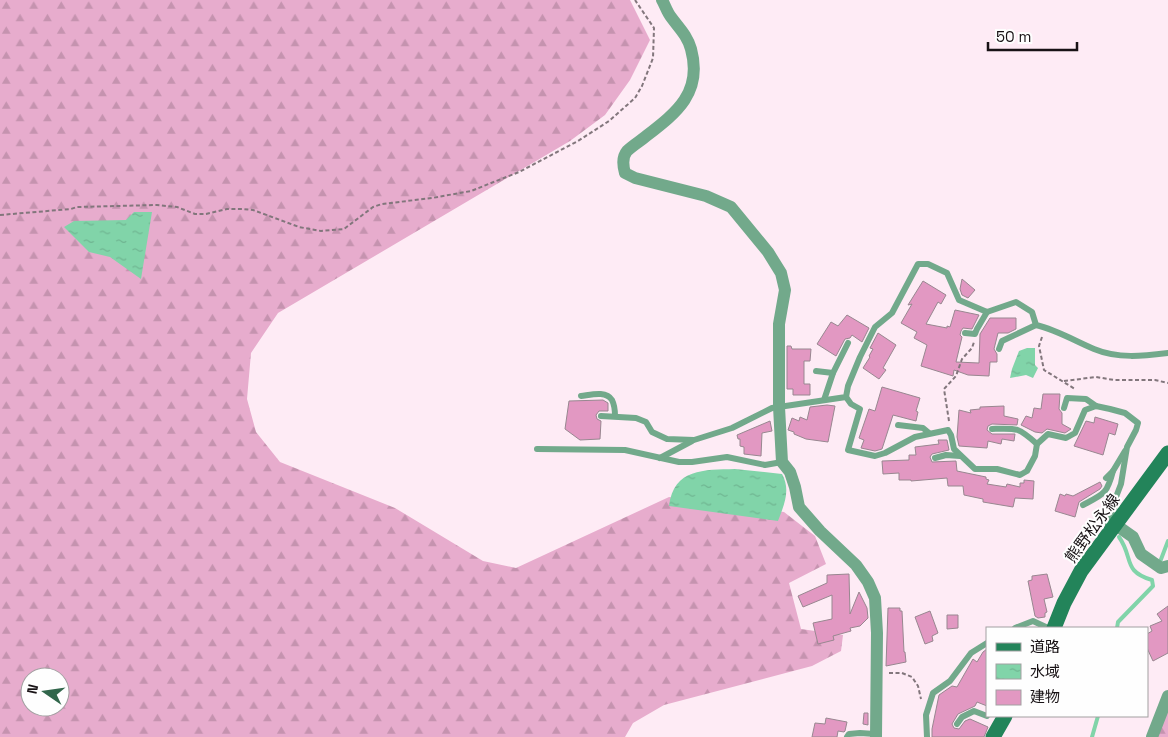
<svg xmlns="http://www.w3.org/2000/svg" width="1168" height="737" font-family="'Space Grotesk','Noto Sans JP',sans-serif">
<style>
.forest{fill:url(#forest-firs);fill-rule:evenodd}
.water{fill:url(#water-ripples)}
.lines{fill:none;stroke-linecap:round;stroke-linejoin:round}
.stream{stroke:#81d4a9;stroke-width:4}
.building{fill:#e298c2;stroke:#988790}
.path{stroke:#82767c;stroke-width:2;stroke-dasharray:4 2.5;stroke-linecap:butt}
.lane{stroke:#72a98b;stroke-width:6}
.street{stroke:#72a98b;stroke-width:12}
.secondary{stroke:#23845a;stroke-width:15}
.labels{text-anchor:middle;stroke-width:4;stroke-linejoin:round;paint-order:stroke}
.street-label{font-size:16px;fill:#181215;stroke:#fefefe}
</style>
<defs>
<pattern id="forest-firs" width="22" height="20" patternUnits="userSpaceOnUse" patternTransform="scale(1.25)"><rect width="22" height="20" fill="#e7accd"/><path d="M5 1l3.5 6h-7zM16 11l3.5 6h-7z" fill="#c593af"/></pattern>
<pattern id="water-ripples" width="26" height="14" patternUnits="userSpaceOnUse" patternTransform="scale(1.25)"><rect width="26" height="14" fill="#81d4a9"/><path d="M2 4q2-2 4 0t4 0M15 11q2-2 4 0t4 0" fill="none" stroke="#6fb591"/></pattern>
</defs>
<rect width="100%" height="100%" fill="#feebf5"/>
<g class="forest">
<path d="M0,0h630l20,40 -20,40 -25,35 -35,26 -292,172 -27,40 -4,46 9,33 24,30 115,46 88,53 33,7 153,-71 115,15 31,24 11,28 -37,19 12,46 42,6 -2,16 -29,15 -148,39 -31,18 -8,14h-625zM30,677h30v30h-30z"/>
<polygon points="1168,707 1168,737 1157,737"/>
</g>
<g class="water">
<polygon points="134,212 152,212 141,279 110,257 89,252 64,227 74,221 126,220"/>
<polygon points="1027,348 1035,348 1035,365 1038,368 1033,378 1026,375 1010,378 1012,369 1019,351"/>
<path d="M735,469l47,5c9,16 2,31 -4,47l-109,-15c5,-38 35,-36 66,-37z"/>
</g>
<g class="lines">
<g class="stream">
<polyline points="1160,562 1168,541"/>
<path d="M1117,628l1,-6 35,-36 -1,-6c-30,-9 -18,-22 -33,-43"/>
<polyline points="1092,737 1098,716"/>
</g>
</g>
<g class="building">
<polygon points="962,279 975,290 968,298 962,295 960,289"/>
<polygon points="923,281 946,295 941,304 938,302 926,324 947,328 947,326 950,327 955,310 979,315 972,329 963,328 961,331 960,335 962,337 956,362 979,363 980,334 990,318 1016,318 1016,329 1008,333 998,333 994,349 997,354 997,362 990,362 989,376 968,375 954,370 953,376 921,366 927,345 914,338 917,332 901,323 912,304 908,305"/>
<polygon points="847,315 869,328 862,342 852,335 850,338 845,339 836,356 817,344 831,322 838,326"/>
<polygon points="878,333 896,345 883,368 886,370 879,379 863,368 870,357 869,356 873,349 870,348"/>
<polygon points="787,346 791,346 792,349 811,349 810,361 804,361 804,384 810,384 810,395 793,395 793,389 787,389"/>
<polygon points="882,387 920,398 916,411 918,412 916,421 893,415 882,449 875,451 861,448 864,440 859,438 869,409 875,411"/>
<polygon points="1043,394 1060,394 1059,409 1062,413 1062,424 1071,429 1065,433 1047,429 1042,433 1035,432 1021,425 1026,416 1032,418 1034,408 1041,409"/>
<polygon points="603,400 608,403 608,411 599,411 596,415 597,419 601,421 600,439 580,440 565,429 569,401"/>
<polygon points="827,405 835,406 828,442 806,439 794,434 794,432 788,430 792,418 799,421 800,417 807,420 810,407"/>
<polygon points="1004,406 1004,416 1018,419 1017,425 992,424 988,426 987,430 992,434 1015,434 1014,441 1002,439 1001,444 988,441 987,448 959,446 957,437 959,410 971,413 970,410 980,409 980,407"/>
<polygon points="1095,417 1118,424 1115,435 1109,433 1103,455 1074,446 1086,421 1094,423"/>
<polygon points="770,421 772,431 762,433 761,456 744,454 744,447 740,446 740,439 738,439 737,435"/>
<polygon points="938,440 947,440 949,450 932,454 930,457 932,462 956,461 957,471 986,477 986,479 989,480 987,484 1006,487 1007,484 1020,487 1020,483 1024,483 1024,480 1034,481 1033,499 1015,498 1013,507 983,502 983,499 964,495 963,486 948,486 947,478 911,481 911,480 899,480 899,473 883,474 882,461 909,460 909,455 916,455 915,447 939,444"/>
<polygon points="1100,482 1102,486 1100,489 1079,502 1075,517 1055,511 1060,494 1065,496 1066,494 1073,496"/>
<polygon points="849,574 850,614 859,592 867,608 868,618 860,626 850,628 851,631 833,636 834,640 818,644 813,623 832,619 832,595 803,607 798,596 827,583 827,575"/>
<polygon points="1047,574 1053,597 1044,599 1047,612 1045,613 1045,617 1038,618 1035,616 1028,581 1032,580 1032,576"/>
<polygon points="1168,606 1168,653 1153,661 1147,648 1147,634 1152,631 1150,626 1162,621 1157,614"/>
<polygon points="888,608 900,608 900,611 902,611 904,652 905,652 906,662 886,666"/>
<polygon points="930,611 938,633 932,636 933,641 925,644 915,617"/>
<polygon points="947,615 958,615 958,628 947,629"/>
<polygon points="987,649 987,706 977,702 975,706 958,714 952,724 954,728 959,729 965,721 970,719 988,727 984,737 932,737 932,729 939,695 952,686 957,687 973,659 977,662 983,652"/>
<polygon points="864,713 868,713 868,725 863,724"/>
<polygon points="826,718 847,722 845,731 844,732 838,731 837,737 812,737 815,723 825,724"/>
</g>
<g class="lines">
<g class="path">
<polyline points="0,215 71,209 77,207 157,205 177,207 195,214 206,214 227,209 243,209 253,210 299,227 321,231 344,229 373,207 382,204 432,198 471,191 519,172 578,141 609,121 635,98 642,86 653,58 654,28 635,0"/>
<polyline points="1042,337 1039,346 1044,370 1075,389"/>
<polyline points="1064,381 1096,377 1114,380 1155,380 1168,383"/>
<polyline points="949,421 944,389 956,376 962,359 972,348 974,342"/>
<polyline points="889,673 902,673 912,677 918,686 921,699"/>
</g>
<g class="lane">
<polyline points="965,333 975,334 977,329 987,312"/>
<polyline points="999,349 1002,341 1036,325"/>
<polyline points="816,371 833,373"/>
<path d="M581,396c9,-1 25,-6 31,4 2,4 3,12 3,16"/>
<polyline points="846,397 851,404 860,409 848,450 875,456 885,453 915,437 948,430 951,435 954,449 975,469 997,469 1020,475 1027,471 1035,456 1037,444 1048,434 1066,438 1075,433 1085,410 1096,406 1110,409 1125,413 1138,423 1136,430 1127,447 1121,484 1116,497 1114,508 1108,519 1108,531"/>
<polyline points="824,400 833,373 848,343"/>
<polyline points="1064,408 1067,398 1086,399 1096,406"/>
<path d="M601,416l35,2 10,4 6,10 15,7 27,1 38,-12 40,-20 74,-11 2,-11 12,-29 15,-30 17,-14 26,-49h10l19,9 12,27 28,12 29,-10 16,10 4,13c21,5 39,16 58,24 24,10 49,7 74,4"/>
<polyline points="898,425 923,428 929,433"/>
<path d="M992,429c25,-1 26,-2 45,15"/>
<polyline points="537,449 625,450 679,462 692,462 727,457 765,465 782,462"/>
<polyline points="660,458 692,441"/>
<polyline points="935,458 946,455 960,456"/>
<polyline points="1106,478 1113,471 1125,451"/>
<path d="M1083,505c21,-11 24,-11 30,-34"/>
<polyline points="1015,628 1033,621 1048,628"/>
<polyline points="957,724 962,717 974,711 987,716"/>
<polyline points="847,737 849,734 860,733 875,734"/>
<polyline points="927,737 926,715 933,693 950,681 971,653 987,643"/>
</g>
<g class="street">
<path d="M662,0c3,5 5,12 9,17 8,11 16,18 20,32 12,44 -15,64 -46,88 -5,4 -13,9 -18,14 -5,6 -4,15 -2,22l10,5 71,18 25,11 37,45 13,21 4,17 -6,34v83l3,55 8,10 5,15 4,20 21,24 36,34 12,17 7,16 2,35 -1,104"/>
<polyline points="1116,525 1133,537 1141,554 1161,568 1168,566"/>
<polyline points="1152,737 1168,696"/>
</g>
<g class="secondary">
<polyline points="1054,628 1064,603 1081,571 1168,453"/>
<polyline points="993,737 1005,716"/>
</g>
</g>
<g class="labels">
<g class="street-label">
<text transform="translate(1092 528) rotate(-54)" y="6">熊野松永線</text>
</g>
</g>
<rect x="986" y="627" width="162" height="90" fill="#fefefe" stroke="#a2a0a1"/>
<rect x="996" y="643" width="25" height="8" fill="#23845a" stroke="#a2a0a1"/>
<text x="1030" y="652" font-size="15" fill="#181215">道路</text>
<rect x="996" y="664" width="25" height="15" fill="url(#water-ripples)" stroke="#a2a0a1"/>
<text x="1030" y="677" font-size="15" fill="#181215">水域</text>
<rect x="996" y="690" width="25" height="15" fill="#e298c2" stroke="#a2a0a1"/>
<text x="1030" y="702" font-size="15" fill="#181215">建物</text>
<g transform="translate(45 692) rotate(283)"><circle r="24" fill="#fefefe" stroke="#a2a0a1"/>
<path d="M0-4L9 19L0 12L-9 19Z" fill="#31664b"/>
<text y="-8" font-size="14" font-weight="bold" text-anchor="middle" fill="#181215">N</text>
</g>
<path d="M988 42v8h89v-8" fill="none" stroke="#181215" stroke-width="2.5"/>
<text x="996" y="42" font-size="15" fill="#181215" stroke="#fefefe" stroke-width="4" paint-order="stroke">50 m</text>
</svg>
